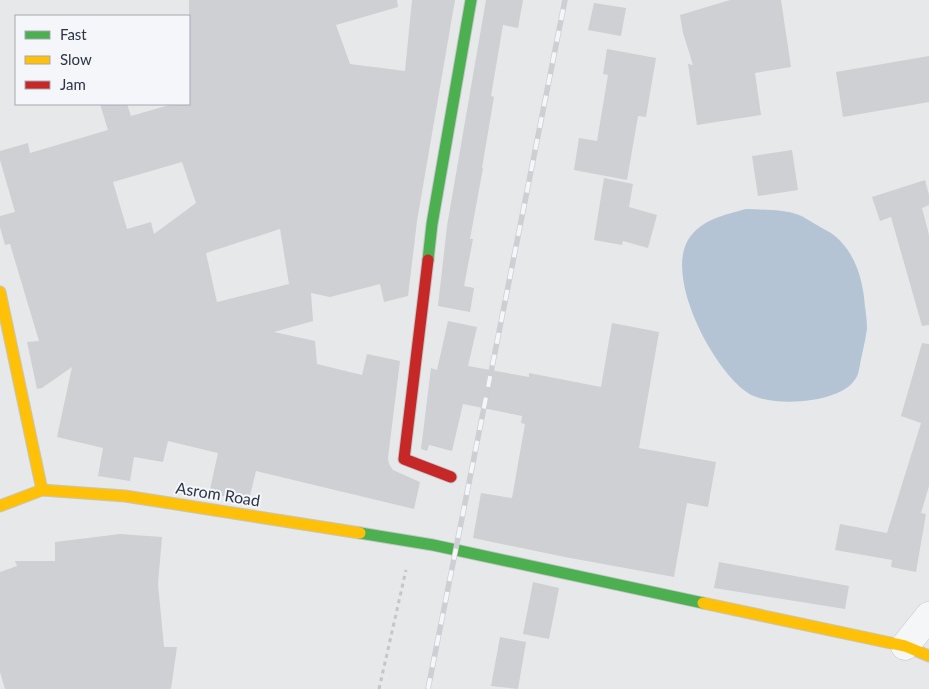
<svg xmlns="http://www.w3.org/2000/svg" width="929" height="689" font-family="Lato,sans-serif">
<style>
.water{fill:#b4c4d5}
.building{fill:#ced0d3;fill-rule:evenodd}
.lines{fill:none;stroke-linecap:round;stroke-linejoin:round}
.street-casing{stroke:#c4c6c8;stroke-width:29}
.fast-casing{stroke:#c4c6c8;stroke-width:13}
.slow-casing{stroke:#c4c6c8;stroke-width:13}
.jam-casing{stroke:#c4c6c8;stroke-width:13}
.path{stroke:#c5c6ca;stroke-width:3;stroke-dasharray:4 4;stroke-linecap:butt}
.street{stroke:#f5f6f7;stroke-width:28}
.fast{stroke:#4caf50;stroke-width:11}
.slow{stroke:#ffc107;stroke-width:11}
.jam{stroke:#c62828;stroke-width:11}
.rail-casing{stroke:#cecfd2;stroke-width:5.5}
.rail{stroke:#f4f6f9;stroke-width:4;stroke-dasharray:11;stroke-linecap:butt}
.labels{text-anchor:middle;stroke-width:4;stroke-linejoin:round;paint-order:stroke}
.street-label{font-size:16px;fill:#2b3445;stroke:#f4f6f9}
</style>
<rect width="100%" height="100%" fill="#e6e8ea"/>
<path class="water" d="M746,209c18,1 36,0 53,6 5,2 11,6 16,9 6,4 14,7 20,12 21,18 28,44 30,71 1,7 2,15 2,22 -2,14 -6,28 -8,41 -3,15 -17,22 -30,26 -19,7 -63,9 -81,-3 -34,-22 -83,-114 -60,-153 13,-21 37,-25 58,-31z"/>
<g class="building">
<path d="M189,0h208l1,7 -62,18 14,39 55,7 7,-71h43l-38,221 -9,75 -24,6 -4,-18 -50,13 -19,-4 2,28 -39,11 41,9 2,23 45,11 5,-21 33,7 -12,97 1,6 4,6 27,12 -6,27 -158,-38 -7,29 -40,-6 9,-41 -50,-12 -5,21 -29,-5 -4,24 -32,-5 5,-28 -46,-11 15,-70 -30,21 -5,1 -10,-47 12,-1 -29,-97 -5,1 -5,-18v-11l15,-4 -15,-52v-9l28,-8 2,10 78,-23 -8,-26h27l4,12 42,-12h16zM182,162l14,41 -42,31 -3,-12 -24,7 -14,-47zM280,229l9,55 -72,18 -11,-49z"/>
<polygon points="486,0 523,0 518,28 503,25 491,96 494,97 482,168 483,168 470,239 473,239 464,286 474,288 470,312 438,306 447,226"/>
<polygon points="730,0 781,0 791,67 755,73 761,115 697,125 688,64 693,65 683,33 680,15"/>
<polygon points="594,3 626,8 621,36 588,30"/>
<polygon points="607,49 656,58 646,117 638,116 627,180 574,170 579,138 597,141 608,75 603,74"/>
<polygon points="929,56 929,102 843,117 836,72"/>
<polygon points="792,150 798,190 758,196 752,156"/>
<polygon points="604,178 633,184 629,207 657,215 648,248 623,241 622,245 594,240"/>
<polygon points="925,180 929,195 929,205 922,208 929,235 929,325 922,326 891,217 880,221 872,197"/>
<polygon points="448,321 477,327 468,366 529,377 529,373 601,387 612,323 659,332 639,448 716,462 708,507 687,503 674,577 565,557 473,538 481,493 512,498 525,424 521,423 522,416 463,404 452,451 429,445 427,451 421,449 431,368 437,370"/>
<polygon points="922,343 929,344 929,486 921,513 926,514 916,572 891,567 892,560 835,550 840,524 887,533 921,423 901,416"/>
<polygon points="120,534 162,537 158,584 164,647 177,647 171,689 5,689 0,672 0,572 17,566 15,561 55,561 55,542"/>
<polygon points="719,562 849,586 845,609 714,588"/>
<polygon points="533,582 559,588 549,639 523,634"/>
<polygon points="500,637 526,642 518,689 491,686"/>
</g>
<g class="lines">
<g class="street-casing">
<polyline id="street" points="905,646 929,616"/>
</g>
<g class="fast-casing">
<g id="fast">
<polyline points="428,260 432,224 471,0"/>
<polyline points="360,533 433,545 703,603"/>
</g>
</g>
<g class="slow-casing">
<g id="slow">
<polyline points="0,292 42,490"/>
<polyline points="0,506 42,490 125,496 360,533"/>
<polyline points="703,603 905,646 929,656"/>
</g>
</g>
<g class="jam-casing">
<polyline id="jam" points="428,260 404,459 451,477"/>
</g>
<polyline class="path" points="379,689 406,570"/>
<use href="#street" class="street"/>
<use href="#fast" class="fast"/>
<use href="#slow" class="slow"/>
<use href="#jam" class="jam"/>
<g class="rail-casing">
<polyline id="rail" points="428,689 565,0"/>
</g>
<use href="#rail" class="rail"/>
</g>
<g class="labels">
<g class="street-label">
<text transform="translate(218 494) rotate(9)" y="6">Asrom Road</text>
</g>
</g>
<rect x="15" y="15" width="175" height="90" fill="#f4f6f9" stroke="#a4a8b1"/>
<rect x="25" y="31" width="25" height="8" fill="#4caf50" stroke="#a4a8b1"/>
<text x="60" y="40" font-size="15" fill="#2b3445">Fast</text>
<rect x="25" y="56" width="25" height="8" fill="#ffc107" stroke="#a4a8b1"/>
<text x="60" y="65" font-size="15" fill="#2b3445">Slow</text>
<rect x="25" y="81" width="25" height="8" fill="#c62828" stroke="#a4a8b1"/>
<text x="60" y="90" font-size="15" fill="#2b3445">Jam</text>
</svg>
